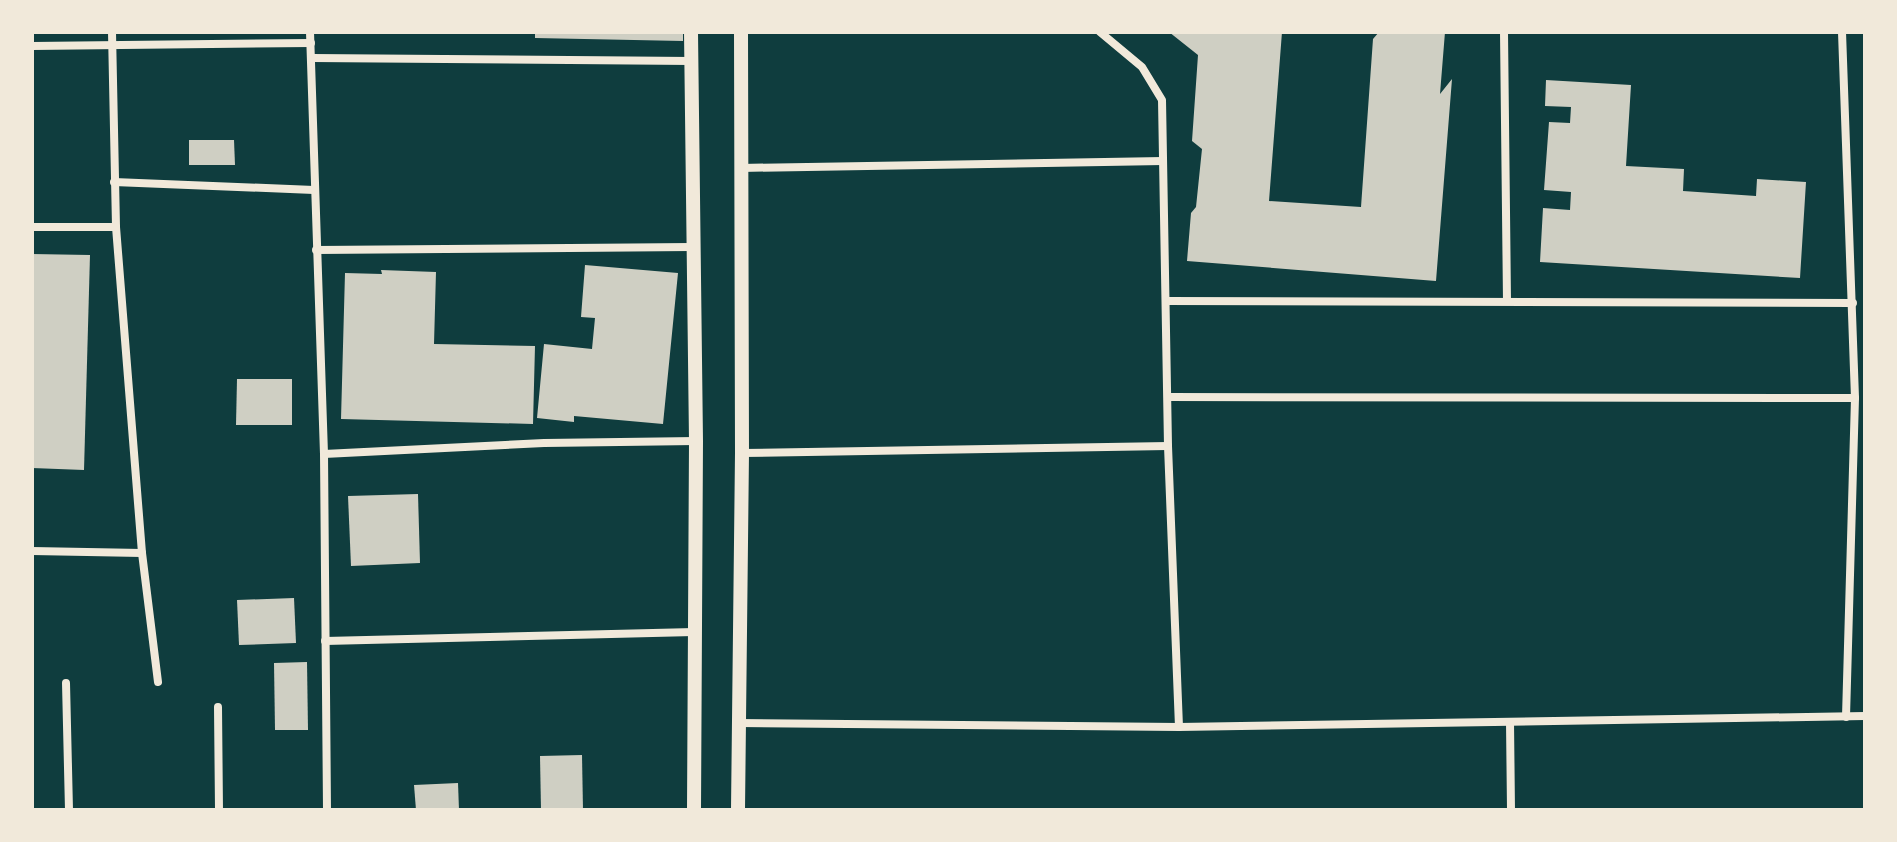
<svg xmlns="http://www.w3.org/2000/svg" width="1897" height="842" font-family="'Varela Round',sans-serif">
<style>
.building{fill:#cfcfc3}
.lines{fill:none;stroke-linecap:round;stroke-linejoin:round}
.minor{stroke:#f1e9da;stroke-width:8}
.tertiary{stroke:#f1e9da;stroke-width:14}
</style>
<rect width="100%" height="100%" fill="#0f3d3e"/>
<g class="building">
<polygon points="535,32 683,32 683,41 535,38"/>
<polygon points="1169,32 1282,32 1269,201 1361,207 1373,39 1379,32 1445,32 1440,94 1452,79 1436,281 1187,261 1191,213 1196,207 1202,149 1192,141 1198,55"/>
<polygon points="1546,80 1631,85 1626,166 1684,169 1683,191 1756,196 1757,179 1806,182 1800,278 1540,262 1543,208 1570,210 1571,192 1544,190 1549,122 1570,123 1571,107 1545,106"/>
<polygon points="189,140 234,140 235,165 189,165"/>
<polygon points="32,254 90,255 84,470 32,468"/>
<polygon points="585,265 678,273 663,424 574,416 574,422 537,418 544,344 592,349 595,318 581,317"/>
<polygon points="381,270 436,272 434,344 535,346 533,424 341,419 345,273 382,274"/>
<polygon points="237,379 292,379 292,425 236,425"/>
<polygon points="418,494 420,563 351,566 348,496"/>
<polygon points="294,598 296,643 239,645 237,600"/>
<polygon points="307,662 308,730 275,730 274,663"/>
<polygon points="582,755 583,810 541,810 540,756"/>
<polygon points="458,783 459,810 416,810 414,785"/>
</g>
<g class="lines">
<g class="minor">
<polyline points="112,32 116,227 142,553 158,682"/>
<polyline points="310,32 324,454 327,810"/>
<polyline points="1100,32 1142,67 1162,100 1168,446 1179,727"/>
<polyline points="1504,32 1507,301"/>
<polyline points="1842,32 1855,398 1846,717"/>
<polyline points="32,46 311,43"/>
<polyline points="312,58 692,61"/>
<polyline points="741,168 1163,161"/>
<polyline points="114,182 314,190"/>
<polyline points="32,227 116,227"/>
<polyline points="316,250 692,247"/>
<polyline points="1166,301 1853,303"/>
<polyline points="1168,397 1855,398"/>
<polyline points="742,453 1168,446"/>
<polyline points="324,454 544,443 696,441"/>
<polyline points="32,551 142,553"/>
<polyline points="325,641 694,632"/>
<polyline points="66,683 69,810"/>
<polyline points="218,707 219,810"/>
<polyline points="1510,722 1511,810"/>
<polyline points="738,723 1179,727 1865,716"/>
</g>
<g class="tertiary">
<polyline points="691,32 696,441 694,810"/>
<polyline points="738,810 742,453 741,32"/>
</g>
</g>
<rect width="1897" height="842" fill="none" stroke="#f1e9da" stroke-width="68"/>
</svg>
